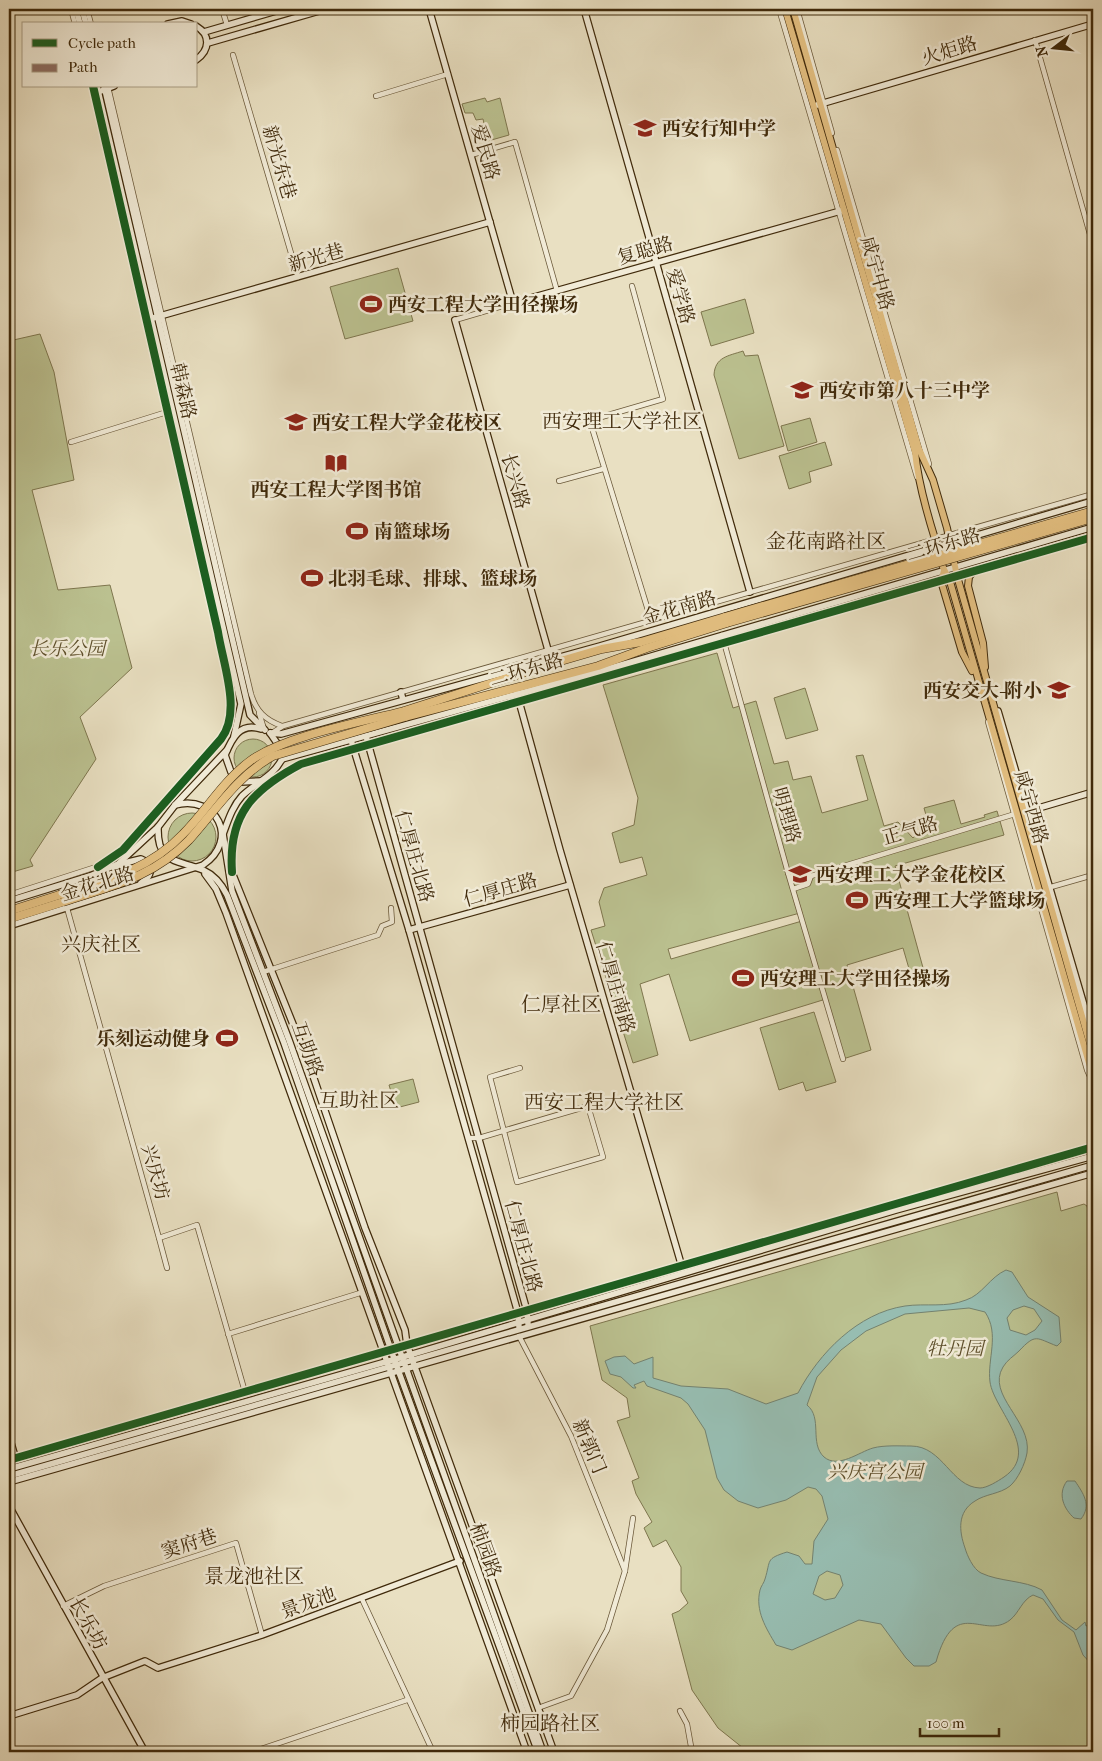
<svg xmlns="http://www.w3.org/2000/svg" width="1102" height="1761" font-family="'IM FELL French Canon','Noto Serif SC',serif">
<style>
.green{fill:#bbc190;stroke:#7e764e;fill-rule:evenodd}
.water{fill:#97bdb1;stroke:#74826f;fill-rule:evenodd}
.lines{fill:none;stroke-linecap:round;stroke-linejoin:round}
.street-casing{stroke:#6a5839;stroke-width:6}
.secondary-casing{stroke:#402a0b;stroke-width:8}
.primary-casing{stroke:#402a0b;stroke-width:8}
.highway-casing{stroke:#402a0b;stroke-width:9}
.street{stroke:#f1ebd7;stroke-width:4.5}
.secondary{stroke:#f1ebd7;stroke-width:5.5}
.primary{stroke:#e4c081;stroke-width:6}
.highway{stroke:#e4c081;stroke-width:8}
.highway-bridge-casing{stroke:#402a0b;stroke-width:9;stroke-linecap:butt}
.highway-bridge{stroke:#e4c081;stroke-width:8}
.quiet{stroke:#8d6e63;stroke-width:6;stroke-dasharray:12 6;stroke-linecap:butt}
.cycleway-casing{stroke:#f1ebd7;stroke-width:11}
.cycleway{stroke:#1b5e20;stroke-width:8}
.labels{text-anchor:middle;stroke-width:5;stroke-linejoin:round;paint-order:stroke}
.street-label{font-size:19px;fill:#402a0b;stroke:#f1ebd7}
.poi-label{font-size:19px;font-weight:bold;fill:#402a0b;stroke:#f1ebd7;text-anchor:start}
.park-label{font-size:19px;font-style:italic;fill:#5f502c;stroke:#f1ebd7}
.neighbourhood-label{font-size:20px;fill:#402a0b;stroke:#f1ebd7}
</style>
<rect width="100%" height="100%" fill="#e9e0c2"/>
<filter id="stains"><feTurbulence type="fractalNoise" baseFrequency=".004" numOctaves="4"/><feColorMatrix values="0 0 0 0 .2 0 0 0 0 .09 0 0 0 0 .02 0 0 0 .5 -.17"/></filter>
<radialGradient id="worn" r=".72"><stop offset=".6" stop-color="#630" stop-opacity="0"/><stop offset="1" stop-color="#630" stop-opacity=".3"/></radialGradient>
<g class="green">
<polygon points="485,98 487,102 500,98 509,135 488,141 483,119 476,120 473,113 465,113 462,104"/>
<polygon points="398,268 413,321 345,339 330,287"/>
<polygon points="745,299 754,333 711,346 701,312"/>
<polygon points="40,334 54,372 74,480 32,490 58,590 110,585 132,668 80,717 96,759 30,860 33,866 9,873 9,341"/>
<path d="M743,351l2,5 13,-1 26,91 -45,13 -25,-84c1,-18 14,-19 29,-24z"/>
<polygon points="810,418 817,442 788,451 781,426"/>
<polygon points="825,442 832,465 809,472 811,482 789,489 779,456"/>
<path d="M717,653l16,55 23,-7 18,63 14,-3 5,19 18,-4 11,37 46,-13 -12,-44 7,-1 21,71 14,-4 15,16 15,-16 -4,-14 30,-8 7,24 24,-7 -1,-2 13,-4 7,24 -109,31 30,109 -13,4 -9,-31 -56,17 24,85 -28,9 -17,-60 -136,42 -21,-67 -29,10 18,71 -25,8 -42,-133 14,-4 -6,-24 5,-14 43,-13 -5,-18 -22,6 -8,-30 22,-8 4,-27 -35,-113zM800,913l2,8 -131,38 -3,-10z"/>
<polygon points="805,688 818,730 786,739 774,698"/>
<circle cx="253" cy="758" r="19"/>
<circle cx="192" cy="837" r="24"/>
<polygon points="814,1012 836,1082 806,1091 803,1082 779,1090 760,1028"/>
<polygon points="413,1079 419,1102 396,1108 389,1085"/>
<polygon points="1057,1192 1061,1211 1084,1204 1087,1206 1093,1227 1093,1752 748,1752 718,1728 692,1690 672,1614 679,1611 688,1603 681,1591 681,1567 666,1540 653,1547 644,1528 652,1522 636,1494 632,1481 639,1478 617,1421 630,1417 627,1398 602,1380 590,1326"/>
</g>
<g class="water">
<path d="M1006,1270l6,2 16,25 31,20 2,25 -4,4c-21,-8 -21,-13 -38,5 -5,5 -12,9 -16,16 -17,28 29,54 24,86 -2,11 -9,26 -17,33 -10,8 -25,8 -35,15 -18,11 -16,30 -10,47 2,7 8,21 16,25 19,9 43,7 61,17l20,30 14,10 9,-8 1,4 7,-3v43l-10,-11 -9,-23 -16,-12 -15,-21 -10,-4c-11,5 -14,18 -23,25 -27,21 -55,-26 -74,42l-7,4h-15l-8,-8 -25,-34 -22,-4 -67,30 -16,-5c-10,-17 -21,-34 -16,-55 1,-4 4,-7 5,-11 6,-19 0,-20 22,-27l12,4 6,8h7l2,-23 14,-22 -6,-23 -6,-7 -8,-2 -22,13 -28,8 -20,-7 -14,-11 -7,-12 -12,-48 -17,-26 -7,-6 -34,-12 -3,-5 -10,4 2,3h-3l-12,-11 -11,-3 -5,-13 9,-4 11,-1 9,8 19,-7v21l28,8 47,3 38,15 32,-11c21,-40 60,-80 107,-87 21,-3 41,2 61,-6 16,-5 24,-23 40,-30zM1024,1306l10,3 8,12 -7,9 -9,5 -16,-5 -3,-12 6,-8zM969,1308l16,4c15,22 2,47 5,70 4,28 52,69 14,95 -6,4 -17,11 -24,11 -29,-1 -37,-42 -69,-42 -11,0 -27,-1 -38,2 -14,4 -35,21 -49,9 -15,-14 -1,-39 -17,-52l10,-28 24,-27 25,-19 39,-17zM827,1571l13,4 3,10 -8,13 -10,2 -12,-6 6,-18z"/>
<path d="M1067,1481h8c8,12 17,24 6,38l-7,-1c-10,-9 -17,-24 -7,-37z"/>
</g>
<g class="lines">
<g class="street-casing">
<g id="street">
<polyline points="71,9 75,24"/>
<polyline points="87,9 91,24"/>
<polyline points="222,9 227,25"/>
<polyline points="779,9 917,477"/>
<polyline points="797,9 832,133"/>
<polyline points="1035,40 1093,245"/>
<polyline points="233,55 298,277"/>
<path d="M93,86l125,546c5,32 24,80 3,107l-98,111 -25,17"/>
<path d="M108,87l143,607c5,17 14,26 31,32"/>
<polyline points="376,96 448,74"/>
<polyline points="837,150 929,464"/>
<polyline points="471,155 515,142 557,291"/>
<polyline points="632,286 663,399 598,418 593,431 651,620"/>
<polyline points="455,320 513,303"/>
<polyline points="71,442 167,412"/>
<polyline points="559,481 603,469"/>
<polyline points="722,635 788,873 843,1059"/>
<polyline points="259,713 264,729"/>
<polyline points="988,722 1087,1070 1093,1083"/>
<polyline points="272,733 283,726 1093,494"/>
<path d="M232,871c-4,-56 22,-82 69,-107l792,-227"/>
<polyline points="788,873 804,869 811,876 808,884 793,889"/>
<polyline points="811,876 1015,814"/>
<polyline points="1051,887 1093,875"/>
<polyline points="9,895 99,866"/>
<polyline points="67,908 159,1238 197,1225 245,1392"/>
<polyline points="263,972 378,935 382,926 392,922 391,908"/>
<polyline points="468,1138 479,1138 588,1106 603,1157 517,1182 490,1077 520,1068"/>
<polyline points="159,1238 167,1268"/>
<polyline points="228,1334 360,1293"/>
<polyline points="519,1336 571,1436 625,1571"/>
<polyline points="362,1599 433,1752"/>
<polyline points="63,1606 104,1586 236,1543 262,1635"/>
<polyline points="9,1613 11,1613"/>
<polyline points="538,1708 571,1696 607,1630 625,1571 633,1518"/>
<polyline points="680,1711 687,1724 692,1752"/>
<polyline points="252,1752 407,1700"/>
</g>
</g>
<g class="secondary-casing">
<g id="secondary">
<polyline points="76,9 80,24"/>
<polyline points="82,9 86,24"/>
<polyline points="429,9 513,303 844,210"/>
<polyline points="584,9 750,592"/>
<polyline points="168,24 182,21 191,24"/>
<path d="M196,26c15,9 14,24 0,34"/>
<polyline points="204,32 283,9"/>
<polyline points="208,43 326,9"/>
<polyline points="97,86 241,704 234,736"/>
<polyline points="104,86 250,715 265,730"/>
<polyline points="101,91 114,86"/>
<polyline points="817,105 1093,24"/>
<polyline points="153,318 490,222"/>
<polyline points="455,320 548,650"/>
<polyline points="401,692 403,700"/>
<polyline points="517,694 560,850 682,1267"/>
<polyline points="998,711 1093,1036"/>
<polyline points="270,733 281,734 600,646 1093,501"/>
<polyline points="366,736 527,1311 528,1324"/>
<polyline points="351,740 409,930 518,1313 519,1327"/>
<polyline points="282,759 604,670 1093,527"/>
<path d="M261,781l-21,1 -9,-10 -6,-17c7,-17 15,-33 36,-26"/>
<polyline points="1025,812 1093,792"/>
<path d="M158,827c-1,38 19,32 45,43 11,5 19,15 24,25l57,148 113,324 141,385"/>
<polyline points="223,834 232,891 289,1040 543,1752"/>
<path d="M223,834c5,-13 9,-27 19,-38 13,-13 31,-19 40,-37l-3,-13 -9,-13"/>
<path d="M120,864l21,-5 8,4c3,9 1,14 -8,20"/>
<polyline points="231,870 309,1064 365,1228 405,1330 407,1345 554,1752"/>
<polyline points="205,874 216,889 226,913 527,1752"/>
<polyline points="9,901 90,876 118,864 158,827 175,805 227,750"/>
<path d="M9,926l194,-61c37,-25 14,-71 -28,-60"/>
<polyline points="409,930 570,885"/>
<polyline points="9,1436 16,1460"/>
<polyline points="9,1460 1093,1147"/>
<polyline points="9,1469 396,1359 896,1210 1093,1156"/>
<polyline points="9,1476 1093,1165"/>
<polyline points="9,1482 1093,1173"/>
<polyline points="9,1506 145,1752"/>
<polyline points="9,1716 77,1695 102,1678 145,1661 158,1668 262,1635 460,1561"/>
</g>
</g>
<g class="primary-casing">
<g id="primary">
<path d="M785,9l130,443c3,30 11,58 20,87 3,13 6,28 14,39l144,499"/>
<polyline points="793,9 919,449 933,480 947,528 957,576 1093,1055"/>
<polyline points="944,571 941,581 962,652 972,671"/>
<polyline points="973,572 969,577 968,586 983,643 985,667"/>
</g>
</g>
<g class="highway-casing">
<g id="highway">
<polyline points="404,711 554,663 602,649 641,642 725,617"/>
<polyline points="405,717 598,666 647,648 727,623"/>
<polyline points="9,911 59,895"/>
<polyline points="9,919 63,902"/>
</g>
</g>
<use href="#street" class="street"/>
<use href="#secondary" class="secondary"/>
<use href="#primary" class="primary"/>
<use href="#highway" class="highway"/>
<g class="highway-bridge-casing">
<g id="highway-bridge">
<polyline points="725,617 1093,511"/>
<polyline points="727,623 1093,518"/>
<path d="M59,895c45,-14 90,-25 124,-61 23,-23 40,-53 67,-73 34,-25 112,-39 154,-50"/>
<path d="M63,902c48,-16 89,-24 126,-62 26,-29 49,-65 84,-84l132,-39"/>
</g>
</g>
<use href="#highway-bridge" class="highway-bridge"/>
<polyline class="quiet" points="9,1613 11,1613"/>
<g class="cycleway-casing">
<g id="cycleway">
<path d="M93,86l125,546c5,32 24,80 3,107l-98,111 -25,17"/>
<path d="M232,872c-4,-57 20,-82 69,-108l792,-227"/>
<polyline points="9,1460 1093,1147"/>
</g>
</g>
<use href="#cycleway" class="cycleway"/>
</g>
<defs>
<g id="school-bare" transform="scale(1.725)"><path d="M0-5L7-2L0 1L-7-2ZM-4 1L0 2.5L4 1V4Q0 6-4 4Z" fill="#8f2418" stroke="#f1ebd7" stroke-width="2.5" paint-order="stroke"/></g>
<g id="stadium-bare" transform="scale(1.725)"><path d="M0-5a6.5 5 0 1 0 0 10a6.5 5 0 1 0 0-10ZM-3.5-1.8h7v3.6h-7Z" fill="#8f2418" stroke="#f1ebd7" stroke-width="2.5" paint-order="stroke"/></g>
<g id="university-bare" transform="scale(1.725)"><path d="M0-5L7-2L0 1L-7-2ZM-4 1L0 2.5L4 1V4Q0 6-4 4Z" fill="#8f2418" stroke="#f1ebd7" stroke-width="2.5" paint-order="stroke"/></g>
<g id="library-bare" transform="scale(1.725)"><path d="M-6-4Q-3-5.5-.7-3.5V5Q-3 3-6 4ZM6-4Q3-5.5 .7-3.5V5Q3 3 6 4Z" fill="#8f2418" stroke="#f1ebd7" stroke-width="2.5" paint-order="stroke"/></g>
</defs>
<g fill-rule="evenodd">
<use href="#school-bare" x="645" y="128"/>
<use href="#stadium-bare" x="371" y="304"/>
<use href="#school-bare" x="802" y="390"/>
<use href="#university-bare" x="296" y="422"/>
<use href="#library-bare" x="336" y="463"/>
<use href="#stadium-bare" x="357" y="531"/>
<use href="#stadium-bare" x="312" y="578"/>
<use href="#school-bare" x="1059" y="690"/>
<use href="#university-bare" x="800" y="874"/>
<use href="#stadium-bare" x="857" y="900"/>
<use href="#stadium-bare" x="743" y="978"/>
<use href="#stadium-bare" x="227" y="1038"/>
</g>
<g class="labels">
<g class="street-label">
<text transform="translate(949 50) rotate(-17)" y="7">火炬路</text>
<text transform="translate(486 152) rotate(74)" y="7">爱民路</text>
<text transform="translate(280 162) rotate(74)" y="7">新光东巷</text>
<text transform="translate(645 250) rotate(-16)" y="7">复聪路</text>
<text transform="translate(316 257) rotate(-16)" y="7">新光巷</text>
<text transform="translate(878 273) rotate(74)" y="7">咸宁中路</text>
<text transform="translate(681 296) rotate(74)" y="7">爱学路</text>
<text transform="translate(184 391) rotate(77)" y="7">韩森路</text>
<text transform="translate(516 481) rotate(74)" y="7">长兴路</text>
<text transform="translate(943 544) rotate(-16)" y="7">二环东路</text>
<text transform="translate(679 607) rotate(-16)" y="7">金花南路</text>
<text transform="translate(526 669) rotate(-16)" y="7">二环东路</text>
<text transform="translate(1032 807) rotate(74)" y="7">咸宁西路</text>
<text transform="translate(787 815) rotate(74)" y="7">明理路</text>
<text transform="translate(910 830) rotate(-16)" y="7">正气路</text>
<text transform="translate(415 856) rotate(74)" y="7">仁厚庄北路</text>
<text transform="translate(97 883) rotate(-17)" y="7">金花北路</text>
<text transform="translate(500 889) rotate(-16)" y="7">仁厚庄路</text>
<text transform="translate(616 987) rotate(74)" y="7">仁厚庄南路</text>
<text transform="translate(308 1049) rotate(70)" y="7">互助路</text>
<text transform="translate(156 1172) rotate(74)" y="7">兴庆坊</text>
<text transform="translate(524 1246) rotate(75)" y="7">仁厚庄北路</text>
<text transform="translate(590 1446) rotate(67)" y="7">新郭门</text>
<text transform="translate(189 1543) rotate(-18)" y="7">窦府巷</text>
<text transform="translate(486 1550) rotate(70)" y="7">柿园路</text>
<text transform="translate(308 1602) rotate(-20)" y="7">景龙池</text>
<text transform="translate(89 1623) rotate(61)" y="7">长乐坊</text>
</g>
<g class="poi-label">
<text x="662" y="135">西安行知中学</text>
<text x="388" y="311">西安工程大学田径操场</text>
<text x="819" y="397">西安市第八十三中学</text>
<text x="312" y="429">西安工程大学金花校区</text>
<text x="336" y="496" text-anchor="middle">西安工程大学图书馆</text>
<text x="374" y="538">南篮球场</text>
<text x="328" y="585">北羽毛球、排球、篮球场</text>
<text x="1042" y="697" text-anchor="end">西安交大-附小</text>
<text x="816" y="881">西安理工大学金花校区</text>
<text x="874" y="907">西安理工大学篮球场</text>
<text x="760" y="985">西安理工大学田径操场</text>
<text x="210" y="1045" text-anchor="end">乐刻运动健身</text>
</g>
<g class="park-label">
<text x="67" y="655">长乐公园</text>
<text x="955" y="1355">牡丹园</text>
<text x="875" y="1478">兴庆宫公园</text>
</g>
<g class="neighbourhood-label">
<text x="622" y="428">西安理工大学社区</text>
<text x="826" y="548">金花南路社区</text>
<text x="101" y="951">兴庆社区</text>
<text x="561" y="1011">仁厚社区</text>
<text x="359" y="1107">互助社区</text>
<text x="604" y="1109">西安工程大学社区</text>
<text x="254" y="1583">景龙池社区</text>
<text x="550" y="1730">柿园路社区</text>
</g>
</g>
<rect width="1102" height="1761" fill="none" stroke="#e9e0c2" stroke-width="30"/>
<rect x="10" y="10" width="1082" height="1741" fill="none" stroke="#402a0b" stroke-width="2.5"/>
<rect x="15" y="15" width="1072" height="1731" fill="none" stroke="#402a0b"/>
<rect x="22" y="22" width="175" height="65" fill="#f1ebd7" stroke="#aa9e85"/>
<rect x="32" y="39" width="25" height="8" fill="#1b5e20" stroke="#aa9e85"/>
<text x="68" y="48" font-size="15" fill="#402a0b">Cycle path</text>
<rect x="32" y="64" width="25" height="8" fill="#8d6e63" stroke="#aa9e85"/>
<text x="68" y="72" font-size="15" fill="#402a0b">Path</text>
<g transform="translate(1054 48) rotate(254)" stroke="#f1ebd7" stroke-width="4" paint-order="stroke">
<path d="M0-4L9 19L0 12L-9 19Z" fill="#402a0b"/>
<text y="-8" font-size="14" font-weight="bold" text-anchor="middle" fill="#402a0b">N</text>
</g>
<path d="M920 1728v8h79v-8" fill="none" stroke="#402a0b" stroke-width="2.5"/>
<text x="927" y="1728" font-size="15" fill="#402a0b" stroke="#f1ebd7" stroke-width="4" paint-order="stroke">100 m</text>
<rect width="100%" height="100%" filter="url(#stains)"/>
<rect width="100%" height="100%" fill="url(#worn)"/>
</svg>
